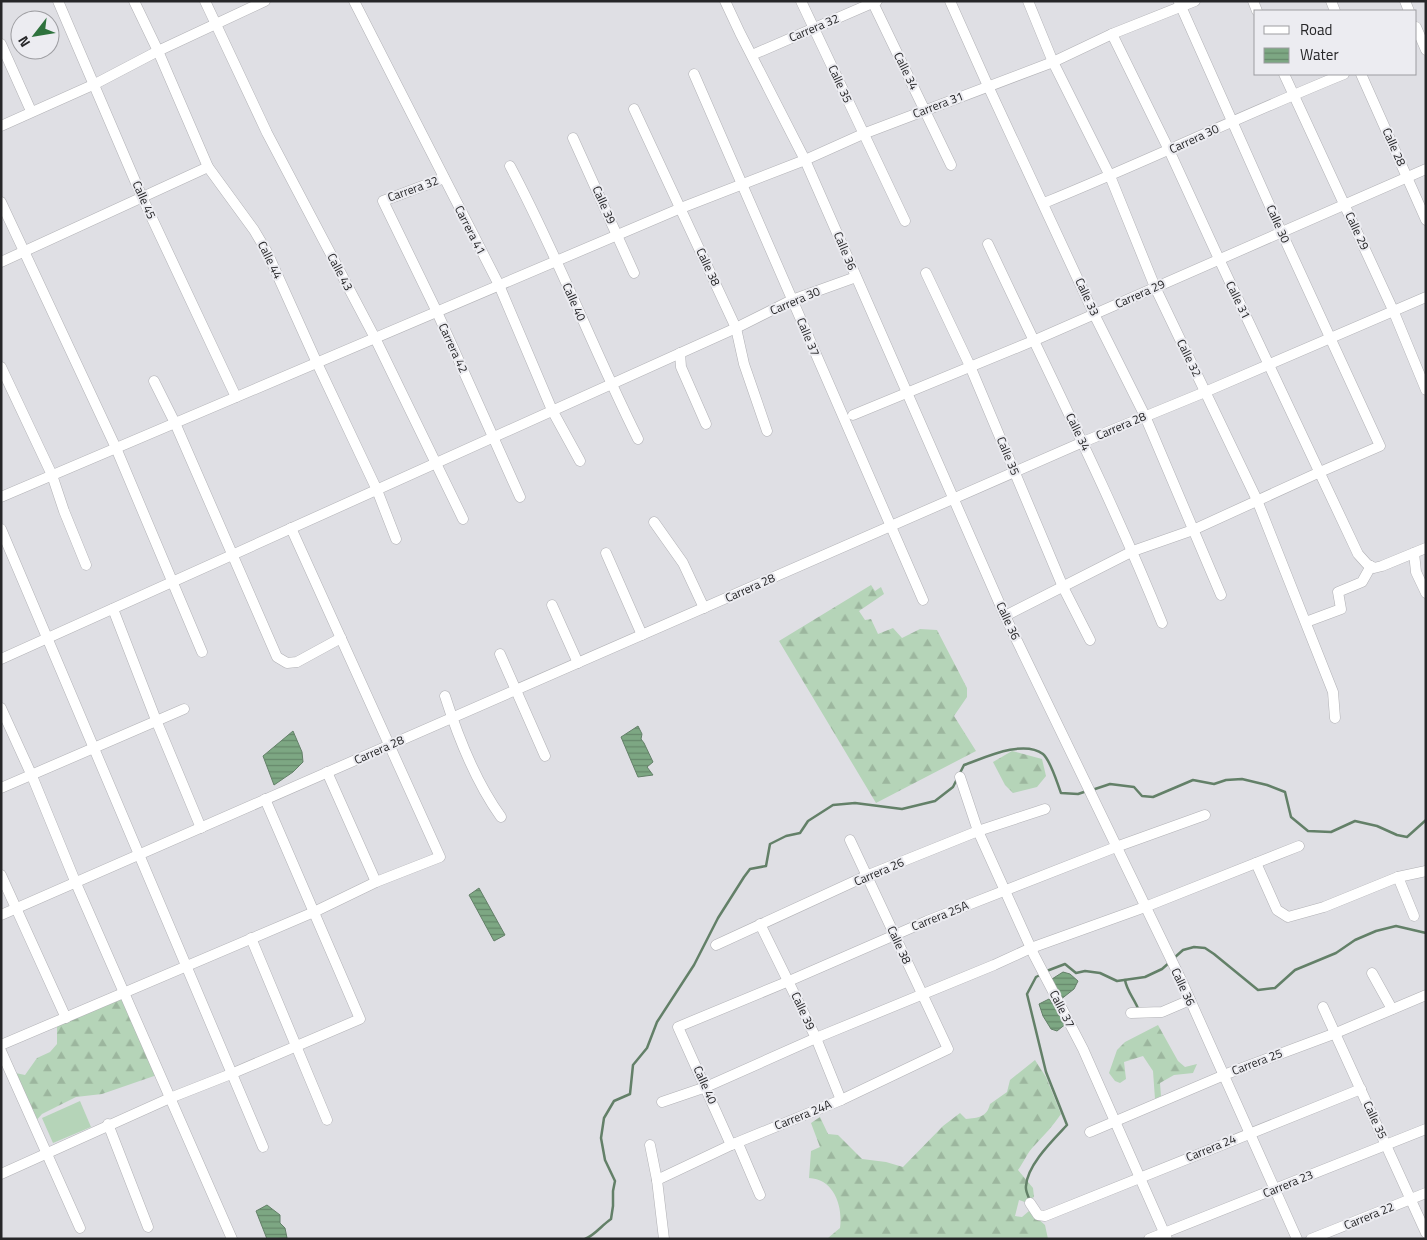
<svg xmlns="http://www.w3.org/2000/svg" width="1427" height="1240" font-family="'Titillium Web',sans-serif">
<style>
.green{fill:#b5d4b8}
.forest{fill:url(#forest-firs)}
.water{fill:url(#water-rules);stroke:#638068}
.lines{fill:none;stroke-linecap:round;stroke-linejoin:round}
.stream{stroke:#638068;stroke-width:2.5}
.minor-casing{stroke:#b1b1b5;stroke-width:11}
.minor{stroke:#fff;stroke-width:10}
.labels{text-anchor:middle;stroke-width:4;stroke-linejoin:round;paint-order:stroke}
.street-label{font-size:12px;fill:#262628;stroke:#ececf1}
</style>
<defs>
<pattern id="forest-firs" width="22" height="20" patternUnits="userSpaceOnUse" patternTransform="scale(1.25)"><rect width="22" height="20" fill="#b5d4b8"/><path d="M5 1l3.5 6h-7zM16 11l3.5 6h-7z" fill="#9cb69e"/></pattern>
<pattern id="water-rules" width="6" height="5" patternUnits="userSpaceOnUse" patternTransform="scale(1.25)"><rect width="6" height="5" fill="#7da783"/><path d="M0 2.5h6" fill="none" stroke="#66886b"/></pattern>
</defs>
<rect width="100%" height="100%" fill="#dfdfe4"/>
<polygon class="green" points="80,1101 91,1127 53,1143 42,1118"/>
<g class="forest">
<polygon points="871,585 875,591 881,587 884,594 859,611 865,620 871,619 878,634 893,628 902,638 920,629 937,630 967,688 967,697 954,716 976,751 876,803 779,641"/>
<polygon points="1012,751 1042,759 1046,776 1037,787 1013,793 1005,785 993,762"/>
<polygon points="124,996 157,1075 102,1094 76,1097 42,1114 34,1123 11,1072 25,1075 37,1058 50,1052 57,1044 57,1027 73,1017"/>
<polygon points="1158,1025 1178,1061 1185,1067 1197,1064 1193,1073 1174,1075 1160,1083 1161,1096 1155,1099 1153,1071 1143,1056 1124,1062 1126,1079 1120,1083 1115,1081 1109,1073 1117,1050 1125,1042"/>
<path d="M1035,1060l11,17 15,37c-8,12 -17,21 -27,32 -7,7 -10,16 -16,24l15,18 1,9 -9,5 -6,-2 -4,16 7,1 7,-6 16,14 3,14h-233l13,-1 12,-10c3,-22 -6,-49 -31,-50l2,-27 9,-4 -9,-24 9,-6 8,17 10,1 24,24 24,3 17,5 40,-41 17,-13 6,6c12,-1 21,-2 24,-15l17,-12 3,-12z"/>
</g>
<g class="water">
<polygon points="638,726 642,734 641,739 644,743 653,762 647,767 653,775 638,777 621,737"/>
<polygon points="293,731 302,752 303,762 293,772 274,785 263,756"/>
<polygon points="479,888 505,935 494,941 469,895"/>
<polygon points="1063,972 1070,974 1078,981 1074,989 1060,1000 1052,979"/>
<polygon points="1049,999 1067,1023 1057,1031 1051,1029 1043,1016 1039,1004"/>
<polygon points="267,1205 280,1215 280,1223 285,1228 287,1238 267,1239 256,1211"/>
</g>
<g class="lines">
<g class="stream">
<polyline points="1092,790 1110,784 1134,787 1142,796 1153,797 1193,780 1214,784 1226,780 1242,779 1267,785 1285,792 1291,817 1308,831 1331,832 1355,821 1377,826 1397,835 1407,837 1426,820"/>
<polyline points="1174,958 1183,950 1194,947 1205,948 1214,954 1258,990 1275,988 1295,970 1336,953 1355,940 1376,931 1396,926 1426,933"/>
<polyline points="1044,972 1065,964 1076,973 1085,971 1100,973 1117,981 1145,977 1162,969 1170,962"/>
<path d="M1125,980c2,12 10,19 14,31"/>
<path d="M1030,1201c-1,-4 -5,-10 -4,-15 1,-21 27,-46 41,-61l-21,-53 -19,-78 9,-17 4,-2"/>
<path d="M585,1239c10,-4 17,-14 26,-20l2,-13v-15l2,-10 -10,-21 -4,-22 3,-20 10,-17 16,-7 3,-29 14,-17 10,-26 37,-57 24,-47 26,-41 6,-8 16,-3 4,-22 16,-8 14,-3 8,-12 25,-16 22,-2 47,6 33,-8 18,-14 11,-22c20,-7 59,-26 79,-11 8,7 14,29 18,39l17,1 9,-3"/>
</g>
<g class="minor-casing">
<g id="minor">
<polyline points="58,1 142,197 236,397"/>
<polyline points="134,1 158,51 208,167 254,230 267,252 317,363 377,490 396,539"/>
<polyline points="205,1 267,133 375,338 463,519"/>
<polyline points="354,1 499,285 552,410 580,461"/>
<polyline points="725,1 740,33 805,160 1005,616 1183,984 1297,1239"/>
<polyline points="801,1 905,221"/>
<polyline points="950,1 988,86 1094,314 1145,416 1221,595"/>
<polyline points="1028,1 1053,62 1110,176 1155,287 1257,500 1333,692 1335,718"/>
<polyline points="1253,1 1257,11"/>
<polyline points="1331,1 1335,11"/>
<polyline points="1405,1 1409,11"/>
<polyline points="873,3 951,165"/>
<polyline points="1416,27 1426,50"/>
<polyline points="1112,34 1169,150 1219,259 1358,554 1367,564 1374,568 1382,566 1426,548"/>
<polyline points="1,44 31,111"/>
<polyline points="752,55 877,1"/>
<polyline points="694,74 923,600"/>
<polyline points="1284,74 1393,310 1426,390"/>
<polyline points="1361,74 1426,220"/>
<polyline points="634,109 736,328 744,364 767,431"/>
<polyline points="1,126 95,84 158,51 265,1"/>
<polyline points="573,138 634,273"/>
<path d="M510,166c47,88 83,183 128,273"/>
<polyline points="444,178 383,201 437,312 520,497"/>
<polyline points="1,202 116,448 202,652"/>
<path d="M1044,203c101,-41 199,-88 300,-129"/>
<path d="M988,244c59,126 122,250 174,379"/>
<polyline points="1,262 208,167"/>
<polyline points="926,273 970,366 1063,587 1090,640"/>
<polyline points="680,353 681,367 706,424"/>
<polyline points="1,367 52,475 64,511 86,565"/>
<polyline points="154,381 175,423 277,657 287,663 297,662 341,638"/>
<polyline points="853,415 1033,341 1426,169"/>
<polyline points="1,497 681,208 805,160 863,134 1053,62 1112,34 1195,1"/>
<polyline points="654,522 683,563 704,608"/>
<polyline points="1,529 263,1147"/>
<polyline points="606,553 642,635"/>
<polyline points="1414,553 1416,572 1426,593"/>
<polyline points="552,605 578,663"/>
<polyline points="113,609 156,720 201,828"/>
<polyline points="1005,616 1133,551 1193,530 1320,472 1380,446 1281,231 1179,2"/>
<polyline points="1306,622 1341,609 1338,592 1362,582 1371,566"/>
<polyline points="500,654 545,756"/>
<polyline points="1,659 736,328 792,300 856,277"/>
<path d="M445,696c13,41 30,85 56,121"/>
<polyline points="1,708 32,776 75,881 232,1239"/>
<polyline points="327,772 376,882"/>
<polyline points="960,777 978,831 1034,955 1083,1049 1167,1239"/>
<polyline points="1,788 184,709"/>
<polyline points="1256,863 1277,910 1288,917 1324,907 1398,877 1426,871"/>
<polyline points="1,875 66,1018"/>
<polyline points="1398,877 1414,916"/>
<polyline points="1,915 1083,442 1205,392 1426,297"/>
<polyline points="760,924 816,1038 841,1100"/>
<polyline points="251,938 327,1120"/>
<polyline points="716,945 866,876 978,831 1045,809"/>
<polyline points="1372,973 1392,1009"/>
<polyline points="1323,1007 1426,1233"/>
<polyline points="1131,1013 1162,1012 1190,1000"/>
<polyline points="1,1045 314,912 376,882 440,857 291,528"/>
<polyline points="1,1051 80,1228"/>
<polyline points="662,1102 706,1087 816,1038 994,965 1031,948 1145,907 1299,846"/>
<polyline points="108,1124 148,1227"/>
<polyline points="1090,1132 1229,1073 1336,1033 1426,995"/>
<polyline points="736,1143 739,1146 760,1195"/>
<polyline points="650,1145 657,1180 664,1239"/>
<polyline points="731,1145 678,1027 789,981 927,921 1116,847 1205,815"/>
<polyline points="1,1174 170,1098 231,1074 360,1019 265,799"/>
<polyline points="657,1180 731,1145 841,1100 948,1049 850,840"/>
<polyline points="1030,1203 1038,1215 1045,1216 1361,1089"/>
<polyline points="1149,1239 1426,1129"/>
<polyline points="1311,1239 1426,1193"/>
</g>
</g>
<use href="#minor" class="minor"/>
</g>
<g class="labels">
<g class="street-label">
<text transform="translate(814 28) rotate(-23)" y="4">Carrera 32</text>
<text transform="translate(906 71) rotate(64)" y="4">Calle 34</text>
<text transform="translate(840 84) rotate(65)" y="4">Calle 35</text>
<text transform="translate(938 105) rotate(-21)" y="4">Carrera 31</text>
<text transform="translate(1194 139) rotate(-25)" y="4">Carrera 30</text>
<text transform="translate(1394 147) rotate(66)" y="4">Calle 28</text>
<text transform="translate(413 189) rotate(-20)" y="4">Carrera 32</text>
<text transform="translate(144 200) rotate(66)" y="4">Calle 45</text>
<text transform="translate(604 205) rotate(66)" y="4">Calle 39</text>
<text transform="translate(1278 224) rotate(66)" y="4">Calle 30</text>
<text transform="translate(470 230) rotate(63)" y="4">Carrera 41</text>
<text transform="translate(1357 231) rotate(65)" y="4">Calle 29</text>
<text transform="translate(845 251) rotate(67)" y="4">Calle 36</text>
<text transform="translate(270 260) rotate(64)" y="4">Calle 44</text>
<text transform="translate(708 267) rotate(65)" y="4">Calle 38</text>
<text transform="translate(340 272) rotate(62)" y="4">Calle 43</text>
<text transform="translate(1140 294) rotate(-24)" y="4">Carrera 29</text>
<text transform="translate(1087 297) rotate(65)" y="4">Calle 33</text>
<text transform="translate(1238 300) rotate(64)" y="4">Calle 31</text>
<text transform="translate(795 301) rotate(-23)" y="4">Carrera 30</text>
<text transform="translate(574 302) rotate(66)" y="4">Calle 40</text>
<text transform="translate(808 337) rotate(67)" y="4">Calle 37</text>
<text transform="translate(453 348) rotate(65)" y="4">Carrera 42</text>
<text transform="translate(1189 358) rotate(64)" y="4">Calle 32</text>
<text transform="translate(1121 426) rotate(-23)" y="4">Carrera 28</text>
<text transform="translate(1078 432) rotate(64)" y="4">Calle 34</text>
<text transform="translate(1008 456) rotate(67)" y="4">Calle 35</text>
<text transform="translate(750 588) rotate(-24)" y="4">Carrera 28</text>
<text transform="translate(1008 621) rotate(65)" y="4">Calle 36</text>
<text transform="translate(379 750) rotate(-24)" y="4">Carrera 28</text>
<text transform="translate(879 872) rotate(-23)" y="4">Carrera 26</text>
<text transform="translate(940 916) rotate(-22)" y="4">Carrera 25A</text>
<text transform="translate(899 945) rotate(65)" y="4">Calle 38</text>
<text transform="translate(1183 987) rotate(65)" y="4">Calle 36</text>
<text transform="translate(1062 1009) rotate(63)" y="4">Calle 37</text>
<text transform="translate(803 1011) rotate(65)" y="4">Calle 39</text>
<text transform="translate(1257 1062) rotate(-21)" y="4">Carrera 25</text>
<text transform="translate(705 1085) rotate(66)" y="4">Calle 40</text>
<text transform="translate(803 1115) rotate(-22)" y="4">Carrera 24A</text>
<text transform="translate(1375 1120) rotate(65)" y="4">Calle 35</text>
<text transform="translate(1211 1148) rotate(-22)" y="4">Carrera 24</text>
<text transform="translate(1288 1184) rotate(-22)" y="4">Carrera 23</text>
<text transform="translate(1369 1216) rotate(-22)" y="4">Carrera 22</text>
</g>
</g>
<rect width="1427" height="1240" fill="none" stroke="#262628" stroke-width="5"/>
<rect x="1254" y="10" width="162" height="65" fill="#ececf1" stroke="#9d9da1"/>
<rect x="1264" y="26" width="25" height="8" fill="#ffffff" stroke="#9d9da1"/>
<text x="1300" y="35" font-size="15" fill="#262628">Road</text>
<rect x="1264" y="48" width="25" height="15" fill="url(#water-rules)" stroke="#9d9da1"/>
<text x="1300" y="60" font-size="15" fill="#262628">Water</text>
<g transform="translate(35 35) rotate(239)"><circle r="24" fill="#ececf1" stroke="#9d9da1"/>
<path d="M0-4L9 19L0 12L-9 19Z" fill="#2e723d"/>
<text y="-8" font-size="14" font-weight="bold" text-anchor="middle" fill="#262628">N</text>
</g>
</svg>
